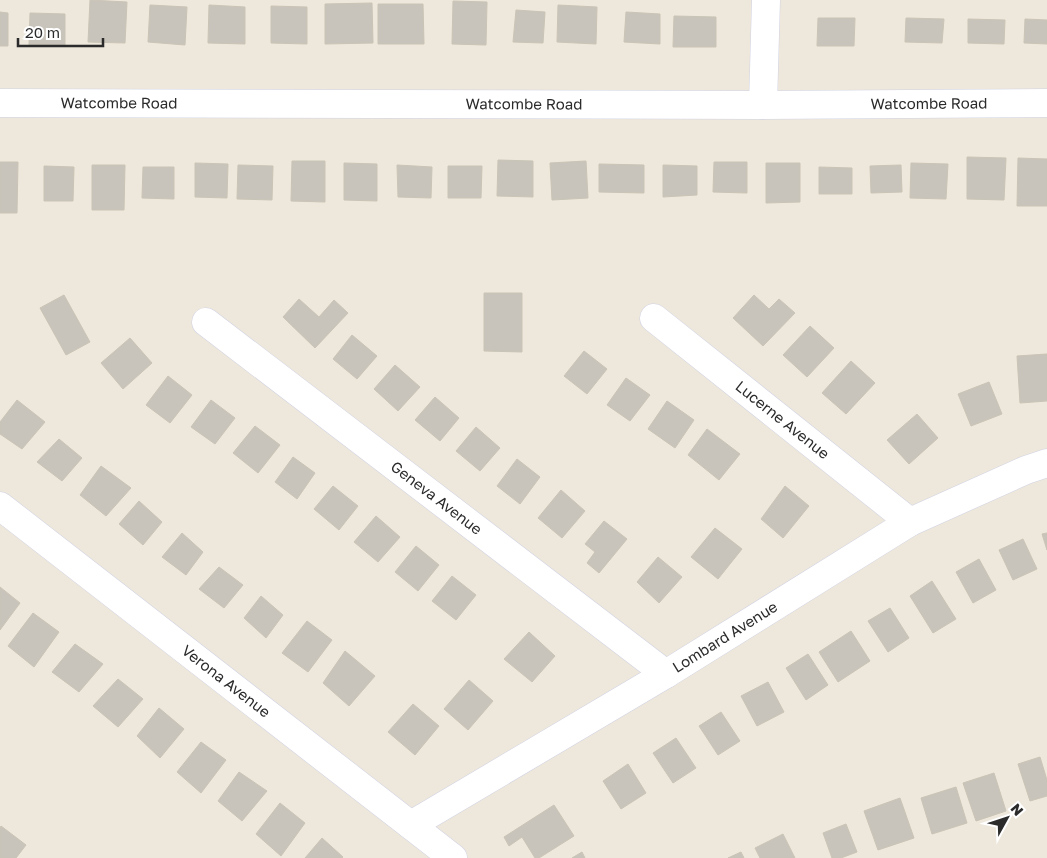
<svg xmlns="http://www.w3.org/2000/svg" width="1047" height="858" font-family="'Golos Text',sans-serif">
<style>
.building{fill:#c9c4bb;stroke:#c9c4b5}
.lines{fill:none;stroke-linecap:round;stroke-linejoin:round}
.minor-casing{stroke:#d1d3e4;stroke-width:29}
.minor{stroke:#fff;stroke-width:28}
.labels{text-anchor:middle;stroke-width:4;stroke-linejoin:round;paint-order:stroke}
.street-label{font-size:15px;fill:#2b2b2b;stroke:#fff}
</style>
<rect width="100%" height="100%" fill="#eee7db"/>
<g class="building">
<polygon points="90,0 127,2 125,43 88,42"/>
<polygon points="453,1 487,2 486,45 452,44"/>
<polygon points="372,3 373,43 325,44 325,4"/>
<polygon points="378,4 423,4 424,44 378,44"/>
<polygon points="150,5 187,7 185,45 148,42"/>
<polygon points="209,5 245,7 245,44 208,43"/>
<polygon points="558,5 597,7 596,44 557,42"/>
<polygon points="271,6 307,7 307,44 271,43"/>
<polygon points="516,10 545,12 543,43 513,42"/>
<polygon points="0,12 8,13 8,46 0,46"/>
<polygon points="626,12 660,14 660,44 624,42"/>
<polygon points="30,13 65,14 65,46 29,45"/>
<polygon points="674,16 716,17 716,47 673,47"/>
<polygon points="818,18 855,18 854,46 817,46"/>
<polygon points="906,18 944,19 942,43 905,42"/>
<polygon points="968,19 1005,20 1004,44 968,43"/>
<polygon points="1025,19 1047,20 1047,44 1024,43"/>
<polygon points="967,157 1006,158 1004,200 967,199"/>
<polygon points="1018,158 1047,159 1047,206 1017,206"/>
<polygon points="498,160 533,161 533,197 497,196"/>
<polygon points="292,161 325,161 325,202 291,201"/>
<polygon points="586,161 588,198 552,200 550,163"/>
<polygon points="0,162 18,162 17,213 0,213"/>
<polygon points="714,162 747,162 747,193 713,192"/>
<polygon points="195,163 228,164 227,198 195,197"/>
<polygon points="344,163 377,164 377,201 344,200"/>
<polygon points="766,163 800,163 800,202 766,203"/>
<polygon points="911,163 948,164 946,199 910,198"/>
<polygon points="599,164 644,165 644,193 599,192"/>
<polygon points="92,165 125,165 124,210 92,210"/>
<polygon points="238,165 273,166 272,200 237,199"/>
<polygon points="397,165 432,167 431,198 398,197"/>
<polygon points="663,165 697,166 697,195 663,197"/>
<polygon points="901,165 902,192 871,193 870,166"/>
<polygon points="44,166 74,167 73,201 44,201"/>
<polygon points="448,166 482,166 481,198 448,198"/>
<polygon points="143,167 174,167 174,199 142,198"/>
<polygon points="819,167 852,168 852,194 819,194"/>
<polygon points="484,293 522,293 522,352 484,351"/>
<polygon points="64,295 90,342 66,355 40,308"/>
<polygon points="754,295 769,309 779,299 795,313 763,346 733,318"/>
<polygon points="299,299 319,317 334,300 348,313 315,348 283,317"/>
<polygon points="810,326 834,348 807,377 783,355"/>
<polygon points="352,335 377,356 357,379 333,359"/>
<polygon points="130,338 152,363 123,389 101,363"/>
<polygon points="584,351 607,369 587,394 564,376"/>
<polygon points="1047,354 1047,401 1020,403 1017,356"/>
<polygon points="851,361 875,383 846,414 822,393"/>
<polygon points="395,365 420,387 398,411 374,389"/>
<polygon points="168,376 192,395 170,423 146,405"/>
<polygon points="626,378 650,395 630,421 607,405"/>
<polygon points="989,382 1002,414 971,426 958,394"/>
<polygon points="435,397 459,418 440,441 415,420"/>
<polygon points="17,400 45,422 22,449 0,434 0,422"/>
<polygon points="211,400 235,418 215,444 191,427"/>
<polygon points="667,401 694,420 675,448 648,429"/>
<polygon points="917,414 938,438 909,464 887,440"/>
<polygon points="255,426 280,445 258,473 233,453"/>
<polygon points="476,427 500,448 480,471 456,451"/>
<polygon points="707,429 740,454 719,480 688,455"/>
<polygon points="59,439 82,458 62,481 37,462"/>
<polygon points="293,457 315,473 297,499 275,482"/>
<polygon points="517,459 540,477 520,504 497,486"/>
<polygon points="101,466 131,488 106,516 80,495"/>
<polygon points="333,486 358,506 339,530 314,509"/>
<polygon points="785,486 809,506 783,538 761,519"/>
<polygon points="561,490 585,511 562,538 538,518"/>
<polygon points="139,501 162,522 143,545 119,524"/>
<polygon points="376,516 400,537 378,562 354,542"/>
<polygon points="604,521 627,539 599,573 587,563 595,552 585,544"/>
<polygon points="715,528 742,549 718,579 691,557"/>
<polygon points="182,533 203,552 186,575 162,557"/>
<polygon points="1047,533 1047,550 1042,534"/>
<polygon points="1023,539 1037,569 1013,580 999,550"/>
<polygon points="416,546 439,565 418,591 395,572"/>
<polygon points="658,557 682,577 659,603 637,582"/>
<polygon points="979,559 996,590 973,603 956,572"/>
<polygon points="219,567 243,585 224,608 199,589"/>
<polygon points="452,576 476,595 456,620 432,601"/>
<polygon points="932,581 956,619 933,633 910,596"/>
<polygon points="0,587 20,603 0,630"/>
<polygon points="261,596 283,615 266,638 244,618"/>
<polygon points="890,608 909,638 888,652 868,621"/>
<polygon points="33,613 59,632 34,667 8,646"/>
<polygon points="307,621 332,640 308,672 282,653"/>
<polygon points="851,631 870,661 838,682 819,652"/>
<polygon points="529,632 555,656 532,682 504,659"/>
<polygon points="75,644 103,664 79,692 52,672"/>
<polygon points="345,651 375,676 349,706 323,683"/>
<polygon points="808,654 828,685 806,700 786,668"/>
<polygon points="118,679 143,699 118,727 93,706"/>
<polygon points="469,680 493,701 468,730 444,709"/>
<polygon points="768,682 784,712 757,726 741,696"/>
<polygon points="413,704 439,726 415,755 388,732"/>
<polygon points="159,708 184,729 160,758 137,736"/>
<polygon points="721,712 740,741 718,755 699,726"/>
<polygon points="676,738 696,768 673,783 653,753"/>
<polygon points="201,742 226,760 201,793 177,772"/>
<polygon points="1040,757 1047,780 1047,796 1030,801 1018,764"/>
<polygon points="628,764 646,793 621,809 603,781"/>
<polygon points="239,772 267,791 242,821 218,801"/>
<polygon points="994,773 1006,811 976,821 963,783"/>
<polygon points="956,787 967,823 932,834 921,798"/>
<polygon points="900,798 914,838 878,850 864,811"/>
<polygon points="280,803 305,823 281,856 256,834"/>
<polygon points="554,805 574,836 539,858 535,858 522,837 509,846 504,837"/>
<polygon points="846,824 857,852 841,858 832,858 823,833"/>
<polygon points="1,826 26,845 16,858 0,858 0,828"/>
<polygon points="783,834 795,858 760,858 755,848"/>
<polygon points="322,838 343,857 342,858 305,858"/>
<polygon points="582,852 585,858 572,858"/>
<polygon points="741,852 744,858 728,858"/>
</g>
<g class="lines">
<g class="minor-casing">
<g id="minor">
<path id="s1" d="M0,103l763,2 284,-2"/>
<polyline points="763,105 766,0"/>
<path id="s2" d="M654,318l256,204"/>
<path id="s3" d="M206,322l460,352"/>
<path id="s4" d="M0,506l453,352"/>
<path id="s5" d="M411,825l255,-151 244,-152 116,-52 21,-7"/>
</g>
</g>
<use href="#minor" class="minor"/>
</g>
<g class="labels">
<g class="street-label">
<text dy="5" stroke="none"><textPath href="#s1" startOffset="119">Watcombe Road</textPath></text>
<text dy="5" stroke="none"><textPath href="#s1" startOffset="929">Watcombe Road</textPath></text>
<text dy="5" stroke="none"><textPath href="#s1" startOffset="524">Watcombe Road</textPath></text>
<text dy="5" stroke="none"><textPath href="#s2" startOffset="164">Lucerne Avenue</textPath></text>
<text dy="5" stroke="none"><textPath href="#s3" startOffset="290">Geneva Avenue</textPath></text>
<text dy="5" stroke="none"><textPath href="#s5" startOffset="366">Lombard Avenue</textPath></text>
<text dy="5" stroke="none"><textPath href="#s4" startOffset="286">Verona Avenue</textPath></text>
</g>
</g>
<g transform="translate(1007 818) rotate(50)" stroke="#ffffff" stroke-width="4" paint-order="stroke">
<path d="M0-4L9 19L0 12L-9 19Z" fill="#2b2b2b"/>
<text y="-8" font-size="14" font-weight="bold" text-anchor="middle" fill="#2b2b2b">N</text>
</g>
<path d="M18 38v8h85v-8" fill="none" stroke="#2b2b2b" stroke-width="2.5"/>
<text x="25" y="38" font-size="15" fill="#2b2b2b" stroke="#ffffff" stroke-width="4" paint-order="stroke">20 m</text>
</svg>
